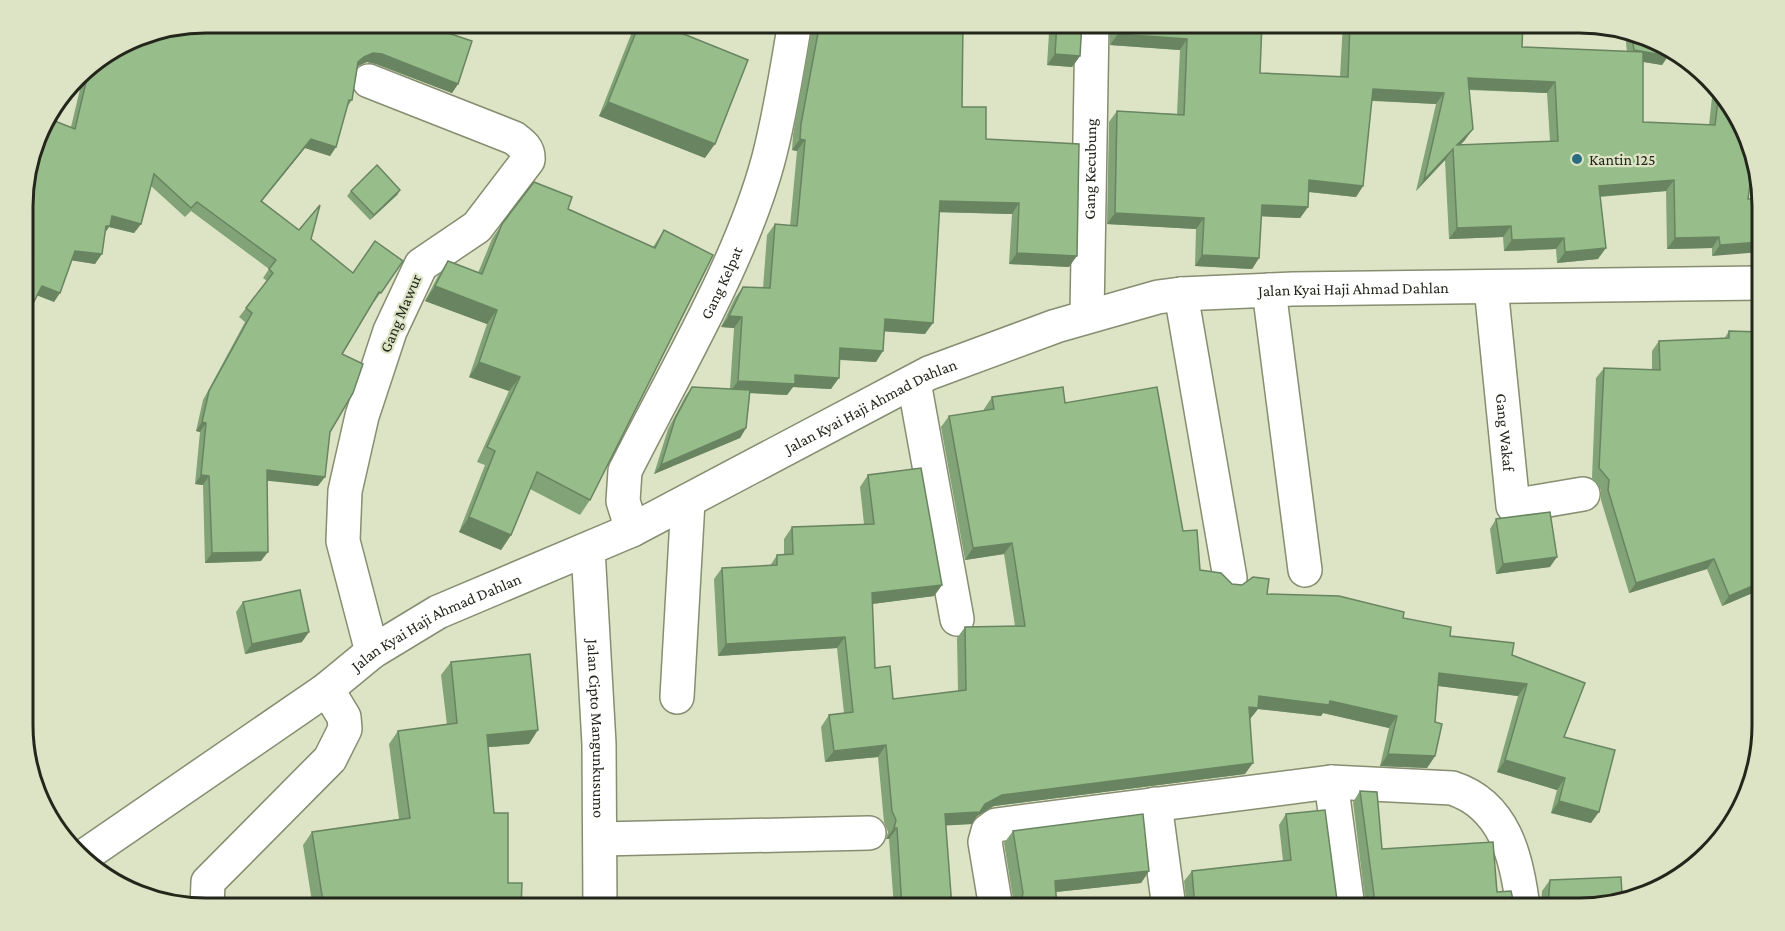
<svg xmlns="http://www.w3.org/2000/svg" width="1785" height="931" font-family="'Crimson Pro',serif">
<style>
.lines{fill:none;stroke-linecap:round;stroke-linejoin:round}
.minor-casing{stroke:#868d70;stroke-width:36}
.major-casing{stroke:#868d70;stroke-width:36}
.minor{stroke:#fff;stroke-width:33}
.major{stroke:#fff;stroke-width:33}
.wall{fill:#81a377;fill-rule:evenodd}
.shaded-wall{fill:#698461}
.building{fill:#96bd8a;stroke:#698461;stroke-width:1.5;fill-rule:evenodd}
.poi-dot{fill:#2c6c80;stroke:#dde4c5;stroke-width:2}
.labels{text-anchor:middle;stroke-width:4.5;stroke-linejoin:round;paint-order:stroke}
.poi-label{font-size:16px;fill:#24261b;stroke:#dde4c5;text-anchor:start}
.street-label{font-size:16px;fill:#24261b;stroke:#dde4c5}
.rim{fill:none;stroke:#24261b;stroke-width:3}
</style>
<rect width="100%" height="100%" fill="#dde4c5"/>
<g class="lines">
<g class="minor-casing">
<g id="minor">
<path d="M369,81l145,57c8,6 15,11 14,22l-51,67 -56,38 -31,66 -28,85 -17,75 -2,50 29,111"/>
<path id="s1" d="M1491,287l22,219 70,-12"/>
<polyline points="1269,290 1305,570"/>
<polyline points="1181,294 1230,578"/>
<path id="s2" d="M1087,316l5,-294"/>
<polyline points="914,382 957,619"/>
<path id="s3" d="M632,530l-9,-29 2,-30c48,-96 115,-207 143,-310 12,-45 19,-92 27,-139"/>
<path id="s4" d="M588,549l11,195 1,164"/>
<polyline points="677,697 688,501"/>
<polyline points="1331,782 1348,908"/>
<polyline points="1155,804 1169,908"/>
<polyline points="601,839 869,833"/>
<polyline points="207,908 208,882 330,759 345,729 344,717 327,689"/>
<path d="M996,908l-11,-66 3,-11 8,-6 335,-43 121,6c53,17 65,70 71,120"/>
</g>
</g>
<g class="major-casing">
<g id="major">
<path id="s5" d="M84,856l243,-167 45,-37 66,-40 194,-82 297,-157 127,-47 102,-29 23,-3 112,-5 468,-6"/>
</g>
</g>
<use href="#minor" class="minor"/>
<use href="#major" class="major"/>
</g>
<g class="wall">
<polygon points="415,22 458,84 452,93 376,64 367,62 358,66 352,100 347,107 336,147 330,156 305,148 262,201 353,273 403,261 374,302 373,301 342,354 330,432 318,486 267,480 261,561 205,563 203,485 195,484 200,432 196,431 203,400 245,322 239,317 267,281 263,278 269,269 191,211 185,217 151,186 141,224 134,233 109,227 105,233 95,264 72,260 54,302 71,127 85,68 136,36"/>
<polygon points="638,22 654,22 705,158 599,116 632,32"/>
<polygon points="813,22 963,22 962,107 986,139 1069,267 1009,264 1012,214 939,212 925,334 885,331 876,362 840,360 831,389 793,387 787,395 750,393 746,428 740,438 654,474 668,429 685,397 692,387 730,389 734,328 721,327 735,298 743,287 763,288 767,235 775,224 790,226 797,151 792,150 793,135"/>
<polygon points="1007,22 1082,22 1080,56 1072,67 1047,65 1049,33 1007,31"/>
<path d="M1109,22h178l-25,5 -2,46 80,4 3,-55h180l-1,25 105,5 -2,-19 35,9 8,14 -6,9 -19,-3v60l66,3 4,-37 18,16 17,95 13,-1 -49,58v-8l-45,1 -1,-58 -66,6 -2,62 -41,4 -1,-14 -52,2 -1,-14 -54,2 -4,-79 -29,31 20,-87 -64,-3 -9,85 -7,11 -48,-5v15l-8,11 -39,-2 -2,42 -7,11 -57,-3 1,-37 -89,-5 2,-102 8,-11 60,3 3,-64 -70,-5zM1469,90l78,3 3,48 -90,4 5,-5z"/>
<polygon points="400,190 397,195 370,220 347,196 351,191"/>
<polygon points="568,209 653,247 664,230 590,500 580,515 530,489 511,535 501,550 459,532 485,465 477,462 509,391 469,377 487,324 425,301 438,276 448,261 478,273 492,239 502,224"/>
<polygon points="1729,331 1762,589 1722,606 1707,569 1629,593 1601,500 1601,490 1592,478 1596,378 1604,368 1652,370 1652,351 1659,341 1724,339"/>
<polygon points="992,397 1065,403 1183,531 1200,570 1232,584 1267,594 1403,618 1450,636 1512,655 1564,737 1591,823 1551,813 1557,790 1497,772 1518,696 1438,686 1435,722 1435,756 1427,768 1380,766 1389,728 1323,713 1321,716 1258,709 1250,719 1245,774 994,806 977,816 972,824 946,825 952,908 894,908 889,839 886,839 888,832 884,822 878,757 825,762 821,727 829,715 844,713 837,648 718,656 714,579 722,568 770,566 777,555 784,555 784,539 792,527 864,524 860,487 868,475 942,585 934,596 872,604 875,668 893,699 958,691 957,638 965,627 1015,626 1004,554 965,560 941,427 949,416 984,411 984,409"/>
<polygon points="1496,519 1550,567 1496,574 1490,529"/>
<polygon points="243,602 302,642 245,654 236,612"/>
<polygon points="451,662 529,744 488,747 494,813 508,883 521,908 313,908 303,845 312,832 399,819 389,744 398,731 447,725 441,675"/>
<polygon points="1360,791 1382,849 1497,892 1515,908 1366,908 1353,802"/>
<polygon points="1286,814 1337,900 1341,908 1187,908 1184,881 1192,871 1283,861 1279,825"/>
<polygon points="1013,831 1149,871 1141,883 1056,892 1057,908 1014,908 1014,905 1004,843"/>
<polygon points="1550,880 1622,894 1591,908 1541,908 1542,891"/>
</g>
<g class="shaded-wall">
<polygon points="1013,22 1056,22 1049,33 1007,31"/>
<polygon points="1259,22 1287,22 1255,28"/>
<polygon points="1118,34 1187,39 1180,50 1110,45"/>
<polygon points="1634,50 1668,56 1662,65 1627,59"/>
<polygon points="373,53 382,54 458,84 452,93 376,64 367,62 358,66 358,62 364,57"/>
<polygon points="1055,54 1080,56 1072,67 1047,65"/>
<polygon points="1468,78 1555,82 1547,93 1461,89"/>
<polygon points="1373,89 1444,93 1436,104 1365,100"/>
<polygon points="608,102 715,144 705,158 599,116"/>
<polygon points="1473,129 1465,140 1453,152 1457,145"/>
<polygon points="311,139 336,147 330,156 305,148 255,210"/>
<polygon points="800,139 805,140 797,151 792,150"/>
<polygon points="1453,149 1445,160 1416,191 1424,180"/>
<polygon points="1309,180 1363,186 1356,197 1301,191"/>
<polygon points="1674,180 1666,191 1591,197 1599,186"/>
<polygon points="400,190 397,195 370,220 374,215"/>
<polygon points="940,201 1019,203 1012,214 932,212"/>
<polygon points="1262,205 1308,207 1300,218 1254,216"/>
<polygon points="1115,213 1204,218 1196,229 1107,224"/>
<polygon points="112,216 141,224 134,233 109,227 103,235 99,235"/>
<polygon points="1511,226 1503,237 1449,239 1457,228"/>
<polygon points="1719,237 1712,248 1667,249 1675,238"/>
<polygon points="1564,238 1556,249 1504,251 1512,240"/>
<polygon points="1761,242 1761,252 1712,256 1720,245"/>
<polygon points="1606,248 1598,259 1557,263 1565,252"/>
<polygon points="75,251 102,254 95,264 69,260"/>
<polygon points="1017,253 1077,256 1069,267 1009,264"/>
<polygon points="1202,255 1259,258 1252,269 1195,266"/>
<polygon points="42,286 60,293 54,302 36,295"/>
<polygon points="435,286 497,310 487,324 425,301"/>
<polygon points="729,316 742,317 734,328 721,327"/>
<polygon points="885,319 933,323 925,334 878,331"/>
<polygon points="840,348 883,351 876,362 832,359"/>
<polygon points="479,362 520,377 509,391 469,377"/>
<polygon points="795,375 839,378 831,389 793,387 787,395 730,392 738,381"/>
<polygon points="202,422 206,423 200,432 196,431"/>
<polygon points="746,428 740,438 654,474 661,465"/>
<polygon points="267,470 325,477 318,486 260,480"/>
<polygon points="201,475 209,476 203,485 195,484"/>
<polygon points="469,517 511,535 501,550 459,532"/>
<polygon points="1012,543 1004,554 965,560 973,548"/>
<polygon points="268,552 261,561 205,563 212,553"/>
<polygon points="1557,557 1550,567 1496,574 1503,564"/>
<polygon points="1714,559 1707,569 1629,593 1636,583"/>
<polygon points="1762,582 1762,589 1722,606 1729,596"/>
<polygon points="942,585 934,596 864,605 872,593"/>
<polygon points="309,632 302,642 245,654 252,644"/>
<polygon points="845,637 837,648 718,656 726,644"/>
<polygon points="1439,673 1527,684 1518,696 1431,685"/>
<polygon points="1259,696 1330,701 1397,716 1389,728 1323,713 1321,716 1258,709 1250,719 1241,719 1249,707"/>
<polygon points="538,730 529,744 477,748 487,735"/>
<polygon points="886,745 878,757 825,762 834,751"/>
<polygon points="1388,754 1435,756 1427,768 1380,766"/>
<polygon points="1505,760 1565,778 1557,790 1497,772"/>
<polygon points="1253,763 1245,774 994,806 977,816 972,824 937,826 945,814 985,804 1002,795"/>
<polygon points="1559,801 1599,812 1591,823 1551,813"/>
<polygon points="894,828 897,828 889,839 886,839"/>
<polygon points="1149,871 1141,883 1046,893 1055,881"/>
</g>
<g class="building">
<polygon points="206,22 415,22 472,41 458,84 382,54 373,53 364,57 358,62 352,100 349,100 336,147 311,139 261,201 299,230 320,205 311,239 353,273 375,241 403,261 381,293 379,292 342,354 363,364 353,393 330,432 325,477 267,470 268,552 212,553 209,476 201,475 206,423 202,422 209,391 252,313 246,308 273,273 269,269 276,260 197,202 191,208 154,174 141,224 112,216 110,226 106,226 102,254 75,251 60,293 42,286 23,323 23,194 42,125 47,118 75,129 90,65 136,36"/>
<polygon points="640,22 654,22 748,60 715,144 608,102"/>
<polygon points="820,22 963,22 962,107 986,107 986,139 1079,144 1077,256 1017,253 1019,203 940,201 933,323 885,319 883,351 840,348 839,378 795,375 795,384 738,381 742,317 729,316 743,287 770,288 775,224 797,226 805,140 800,139 801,124"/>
<polygon points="1057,22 1082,22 1080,56 1055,54"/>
<path d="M1117,22h145l-2,51 88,4 2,-55h173l-1,25 121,5v70l72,3 4,-32 12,11 22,58 -5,37 13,-1v44l-41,3 -1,-8 -44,1 -1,-58 -75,6 7,62 -41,4 -1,-14 -52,2 -1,-14 -54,2 -4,-79 -29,31 20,-87 -71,-4 -10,97 -54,-6 -1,27 -46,-2 -3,53 -57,-3 2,-37 -89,-5 2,-102 67,4 3,-76 -69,-5zM1468,78l87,4 3,59 -101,4 16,-16z"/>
<polygon points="1632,35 1660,42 1669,49 1668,56 1634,50"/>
<polygon points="377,165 400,190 374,215 351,191"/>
<polygon points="534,182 572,197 568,209 655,248 664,230 713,255 590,500 537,472 511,535 469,517 495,451 487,447 520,377 479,362 497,310 435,286 448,261 482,274 502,224"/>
<polygon points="1729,331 1761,332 1762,582 1729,596 1714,559 1636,583 1608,490 1609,480 1599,468 1604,368 1660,370 1659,341 1729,338"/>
<polygon points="692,387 750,390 746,428 661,465 675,419"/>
<polygon points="1063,387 1065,403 1157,387 1183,531 1197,530 1200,570 1221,573 1232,584 1242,585 1253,577 1269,579 1267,594 1339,596 1404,612 1403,618 1451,627 1450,636 1514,643 1512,655 1585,683 1564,737 1615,750 1599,812 1559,801 1565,778 1505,760 1527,684 1439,673 1435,722 1442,724 1435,756 1388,754 1397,716 1330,701 1329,705 1259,696 1258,708 1249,707 1253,763 1002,795 985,804 980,812 945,814 952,908 902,908 897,828 894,828 896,820 892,811 886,745 834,751 829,715 853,712 845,637 726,644 722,568 777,565 777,555 793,554 792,527 874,524 868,475 921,468 942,585 872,593 875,668 890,666 893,699 966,690 965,627 1025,626 1012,543 973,548 949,416 994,409 992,397"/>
<polygon points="1550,512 1557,557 1503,564 1496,519"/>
<polygon points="300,590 309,632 252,644 243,602"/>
<polygon points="530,654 538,730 487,735 494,813 508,813 508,883 522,883 521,908 324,908 312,832 410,818 398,731 457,723 451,662"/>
<polygon points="1360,791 1377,792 1382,849 1493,842 1497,892 1511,891 1515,908 1370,908 1373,905 1374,895"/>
<polygon points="1325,810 1337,900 1341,908 1195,908 1192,871 1291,860 1286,814"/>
<polygon points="1143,814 1149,871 1055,881 1057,908 1021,908 1020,905 1023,893 1013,831"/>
<polygon points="1621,877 1622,894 1633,894 1591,908 1545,908 1548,905 1550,880"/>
</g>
<circle class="poi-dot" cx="1577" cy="159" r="6"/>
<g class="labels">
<g class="poi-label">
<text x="1589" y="165">Kantin 125</text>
</g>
<g class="street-label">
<text dy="6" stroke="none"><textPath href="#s2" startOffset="147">Gang Kecubung</textPath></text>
<text dy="6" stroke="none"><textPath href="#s3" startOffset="272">Gang Kelpat</textPath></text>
<text dy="6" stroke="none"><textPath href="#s5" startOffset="1414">Jalan Kyai Haji Ahmad Dahlan</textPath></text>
<text transform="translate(400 313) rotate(-67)" y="6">Gang Mawur</text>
<text dy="6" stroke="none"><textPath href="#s5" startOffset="910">Jalan Kyai Haji Ahmad Dahlan</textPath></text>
<text dy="6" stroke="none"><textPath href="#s1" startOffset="146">Gang Wakaf</textPath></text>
<text dy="6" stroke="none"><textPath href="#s5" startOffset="424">Jalan Kyai Haji Ahmad Dahlan</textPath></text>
<text dy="6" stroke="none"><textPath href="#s4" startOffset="180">Jalan Cipto Mangunkusumo</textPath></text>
</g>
</g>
<path d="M0 0H1785V931H0ZM206 33H1579A173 173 0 0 1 1752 206V725A173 173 0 0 1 1579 898H206A173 173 0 0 1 33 725V206A173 173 0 0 1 206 33Z" fill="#dde4c5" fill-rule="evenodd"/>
<path class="rim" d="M206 33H1579A173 173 0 0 1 1752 206V725A173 173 0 0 1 1579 898H206A173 173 0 0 1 33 725V206A173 173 0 0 1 206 33Z"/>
</svg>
